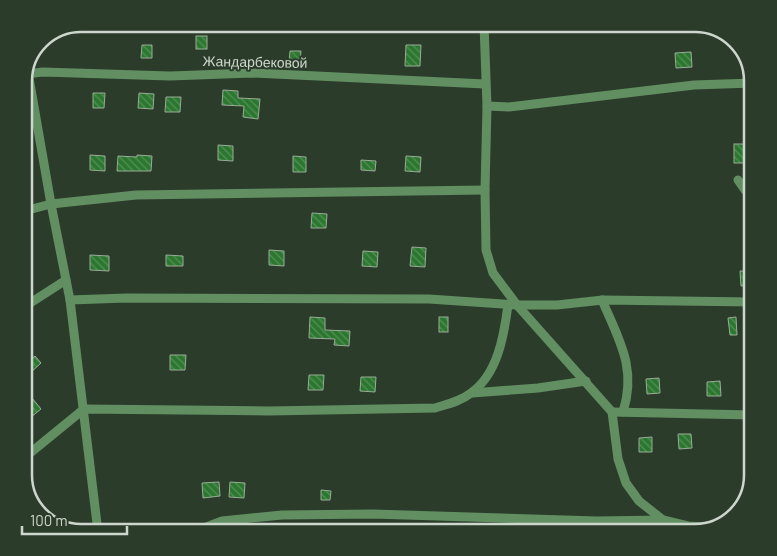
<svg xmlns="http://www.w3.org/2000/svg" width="777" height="556" font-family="Barlow,sans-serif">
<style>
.building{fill:url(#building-back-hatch);stroke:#99ac98}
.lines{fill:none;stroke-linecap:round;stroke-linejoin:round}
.minor{stroke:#618f61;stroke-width:9}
.labels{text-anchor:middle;stroke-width:4;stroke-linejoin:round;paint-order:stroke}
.street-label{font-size:14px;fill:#ccd6cc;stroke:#2c3c2b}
.rim{fill:none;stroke:#ccd6cc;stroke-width:2.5}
</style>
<defs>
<pattern id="building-back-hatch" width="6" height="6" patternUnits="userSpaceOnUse" patternTransform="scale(1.25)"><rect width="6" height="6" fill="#2c7730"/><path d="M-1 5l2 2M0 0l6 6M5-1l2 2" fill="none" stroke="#539056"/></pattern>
</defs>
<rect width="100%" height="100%" fill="#2c3c2b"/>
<g class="building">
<rect x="196" y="36" width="11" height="13"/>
<polygon points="142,45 152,45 152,58 141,58"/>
<polygon points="406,45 421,45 420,66 405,66"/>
<polygon points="290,51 301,51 300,64 289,63"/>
<polygon points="691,52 692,67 676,68 675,53"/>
<polygon points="223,90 238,91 238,98 260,99 258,119 243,117 244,106 222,105"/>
<polygon points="93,93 105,93 104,108 93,108"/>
<polygon points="139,93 154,94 153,109 138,108"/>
<polygon points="166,97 181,97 180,112 165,112"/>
<rect x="734" y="144" width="15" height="19"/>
<polygon points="218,145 233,146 233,161 218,160"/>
<polygon points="90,155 105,156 105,171 90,170"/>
<polygon points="137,155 152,156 151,171 117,171 118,156 137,157"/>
<polygon points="293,156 306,157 306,172 293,172"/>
<polygon points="406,156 421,157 420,172 405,171"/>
<polygon points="361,160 376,161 375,171 361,170"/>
<polygon points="312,213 327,214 326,228 311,228"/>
<polygon points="412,247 426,248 425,267 410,266"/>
<polygon points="269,250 284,251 284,266 269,265"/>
<polygon points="363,251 378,252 377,267 362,266"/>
<polygon points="90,255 109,256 109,271 90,270"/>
<polygon points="166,255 183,256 183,266 166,266"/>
<polygon points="740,271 753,271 753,285 741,286"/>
<polygon points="310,317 325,318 325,330 350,331 349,346 334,345 335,339 309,338"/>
<rect x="439" y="317" width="9" height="15"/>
<polygon points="736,317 737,335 730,335 728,318"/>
<polygon points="170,355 186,355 185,370 170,370"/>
<polygon points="35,356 41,363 29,374 24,368 24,365"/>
<polygon points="309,375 324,375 323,390 308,390"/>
<polygon points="361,377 376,377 375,392 360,391"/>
<polygon points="659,378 660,393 647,394 646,379"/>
<polygon points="720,381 721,396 707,396 707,382"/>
<polygon points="32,398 41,409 30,418 24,411 24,404"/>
<polygon points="678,434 691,434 692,448 679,449"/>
<polygon points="652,437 652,452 639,452 639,438"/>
<polygon points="219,482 220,496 203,498 202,483"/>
<polygon points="230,482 245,483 244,498 229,497"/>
<polygon points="321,490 331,491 330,500 321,500"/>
</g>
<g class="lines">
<g class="minor">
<polyline points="484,24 487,106 485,190 486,250 493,273 517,305 612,412 618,459 626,483 639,501 663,520 688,526 706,527"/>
<polyline points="28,72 51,204 70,300 98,532"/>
<polyline points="26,74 43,72 170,76 252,73 485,84"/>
<polyline points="487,106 509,107 694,85 753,83"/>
<polyline points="738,180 745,190 753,195"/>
<polyline points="24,211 51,204 136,195 485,190"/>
<polyline points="70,300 126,298 429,299 517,305 557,305 603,300 753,302"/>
<path d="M602,300c17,40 35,68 21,112"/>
<polyline points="24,307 66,280"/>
<polyline points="472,393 538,388 586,381"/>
<polyline points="612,412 753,415"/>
<path d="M24,458l60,-49 185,2 166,-3c13,-4 26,-7 36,-15 27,-19 33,-58 37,-88"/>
<polyline points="193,532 222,521 282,515 373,514 597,521 663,520"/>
</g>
</g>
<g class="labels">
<g class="street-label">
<text transform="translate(255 62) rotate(1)" y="5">Жандарбековой</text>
</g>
</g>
<path d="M0 0H777V556H0ZM81 32H695A49 49 0 0 1 744 81V475A49 49 0 0 1 695 524H81A49 49 0 0 1 32 475V81A49 49 0 0 1 81 32Z" fill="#2c3c2b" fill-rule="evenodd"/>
<path class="rim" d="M81 32H695A49 49 0 0 1 744 81V475A49 49 0 0 1 695 524H81A49 49 0 0 1 32 475V81A49 49 0 0 1 81 32Z"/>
<path d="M22 526v8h105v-8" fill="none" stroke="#ccd6cc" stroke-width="2.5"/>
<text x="30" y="526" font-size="15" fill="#ccd6cc" stroke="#2c3c2b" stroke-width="4" paint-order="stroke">100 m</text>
</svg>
